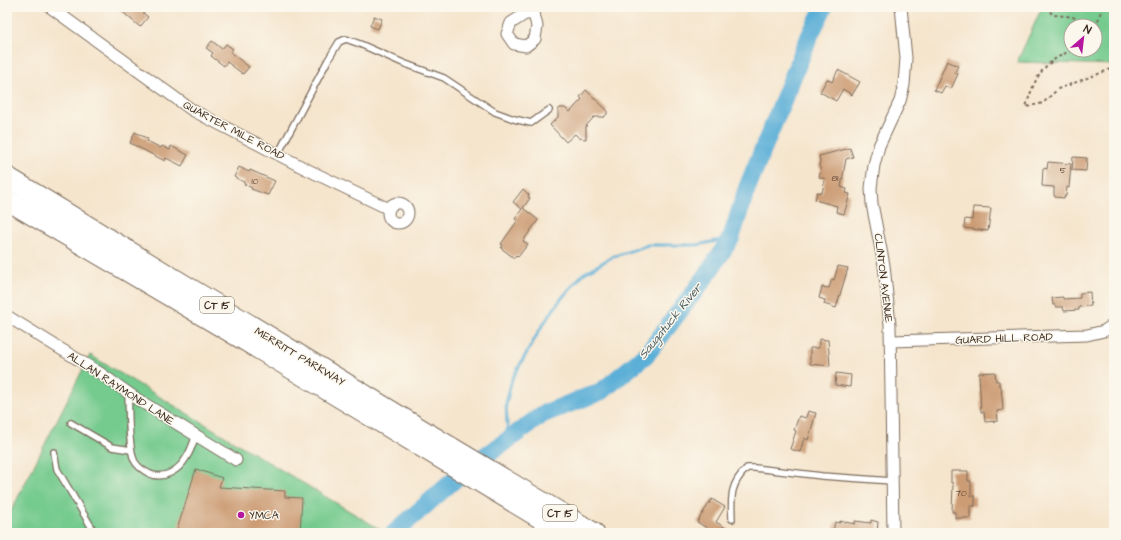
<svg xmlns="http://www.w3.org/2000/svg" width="1121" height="540" font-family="'Architects Daughter',sans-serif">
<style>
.green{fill:#75ca8e;stroke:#587a56;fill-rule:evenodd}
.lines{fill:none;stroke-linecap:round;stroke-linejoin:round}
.stream{stroke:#5bafd7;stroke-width:3}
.river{stroke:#5bafd7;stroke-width:18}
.building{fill:#cc9c74}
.lane-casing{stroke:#7c6b5b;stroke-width:8}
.street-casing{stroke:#7c6b5b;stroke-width:13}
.highway-casing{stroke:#7c6b5b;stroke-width:22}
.path{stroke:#7c6b5b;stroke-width:2;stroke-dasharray:3 3;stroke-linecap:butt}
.lane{stroke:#fff;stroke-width:5.5}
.street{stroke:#fff;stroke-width:11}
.highway{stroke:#fff;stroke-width:20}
.poi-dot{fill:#b5179e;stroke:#fbf7ec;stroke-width:1.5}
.labels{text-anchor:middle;stroke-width:3;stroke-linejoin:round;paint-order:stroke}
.number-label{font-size:9px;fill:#5f4634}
.shield{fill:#fbf7ec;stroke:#75685c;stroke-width:1}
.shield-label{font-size:10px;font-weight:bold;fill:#3b2a1e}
.street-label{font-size:11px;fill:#3b2a1e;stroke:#fbf7ec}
.poi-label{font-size:11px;fill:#3b2a1e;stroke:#fbf7ec;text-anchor:start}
.water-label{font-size:12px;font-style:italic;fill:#46595f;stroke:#fbf7ec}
</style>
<rect width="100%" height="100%" fill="#fbf7ec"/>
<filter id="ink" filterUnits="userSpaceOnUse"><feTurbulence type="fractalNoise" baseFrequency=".025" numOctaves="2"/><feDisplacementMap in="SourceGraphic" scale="8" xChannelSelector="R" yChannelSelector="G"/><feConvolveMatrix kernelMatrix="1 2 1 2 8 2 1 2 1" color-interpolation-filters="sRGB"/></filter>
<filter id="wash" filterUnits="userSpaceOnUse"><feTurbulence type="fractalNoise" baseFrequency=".012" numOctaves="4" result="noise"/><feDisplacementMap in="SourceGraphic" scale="16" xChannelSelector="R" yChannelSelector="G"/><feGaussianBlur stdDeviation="0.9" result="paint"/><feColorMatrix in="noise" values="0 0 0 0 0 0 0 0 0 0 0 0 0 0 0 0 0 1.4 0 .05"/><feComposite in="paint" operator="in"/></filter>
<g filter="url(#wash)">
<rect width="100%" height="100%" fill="#f5e5cd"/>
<g class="green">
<path d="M1042,7h72v58l-97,-3zM1071,26h24v24h-24z"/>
<polygon points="90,355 386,533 7,533 7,519"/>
</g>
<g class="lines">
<polyline class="stream" points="508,440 506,404 512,379 542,326 561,299 583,274 612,257 648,245 697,245 731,238"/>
<polyline class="river" points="394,533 470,466 508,440 543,414 602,391 647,354 704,279 731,238 747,188 810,35 824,7"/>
</g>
<g id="blocks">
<g class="building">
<polygon points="117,7 136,7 148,17 140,27"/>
<polygon points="374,16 382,19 378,29 370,26"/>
<polygon points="212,41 222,49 226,44 233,49 230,52 249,67 243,74 227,62 224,66 211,56 213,53 206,48"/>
<polygon points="947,61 958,66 955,72 958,74 951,89 945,86 941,93 934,90"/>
<polygon points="838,70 860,82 852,95 843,89 836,101 820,92 827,79 832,82"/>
<polygon points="586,90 607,110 607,114 604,117 594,117 586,126 586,139 579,138 575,134 566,142 550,125 558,117 558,110 560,108 565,108 570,112 582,99 580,97"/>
<polygon points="135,132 148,139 147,141 161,148 162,146 170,150 171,146 188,155 182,166 166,158 165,161 130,143"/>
<polygon points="850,148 853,157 846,159 841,187 847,189 846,193 850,194 844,214 836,212 837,206 815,200 817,192 822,193 825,179 819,177 821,170 819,166 820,161 819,156"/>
<polygon points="1073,157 1087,158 1086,171 1072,170"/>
<polygon points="1048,162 1071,164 1069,188 1067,187 1066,196 1064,196 1064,198 1055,197 1054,195 1054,187 1042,186 1043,168 1047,169"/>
<polygon points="239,167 249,172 250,170 275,181 268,195 251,189 252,188 244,184 244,182 234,177"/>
<polygon points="523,189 529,195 528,197 530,198 523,208 538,220 523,241 528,244 518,257 516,255 514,258 501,248 503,245 501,244 518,220 515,219 522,209 513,202"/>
<polygon points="973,207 991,208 988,231 964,228 965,219 972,220"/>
<polygon points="838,266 848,268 836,308 824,304 825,300 819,298 822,287 829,288 832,279 834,280"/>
<polygon points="1090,292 1091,306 1079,307 1079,310 1064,311 1063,307 1056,307 1055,305 1053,305 1052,298 1063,297 1063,299 1080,298 1080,293"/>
<polygon points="819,339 828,340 830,366 810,364 810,348 819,348"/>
<polygon points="995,372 996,381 999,381 999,386 1001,386 1003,410 997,411 998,421 985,422 984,412 981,412 979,373"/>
<polygon points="836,373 851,375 850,387 835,385"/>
<polygon points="808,411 816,413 808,440 804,438 800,452 790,449 796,431 794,430 799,416 806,418"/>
<polygon points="196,469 222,478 219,487 285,491 285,497 302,498 300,533 176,533"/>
<polygon points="951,471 968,471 968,481 971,481 971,496 975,496 975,506 970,506 970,518 955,518 955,512 952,512 953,483 951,483"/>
<polygon points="712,499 725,507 716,522 734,533 715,533 697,522"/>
<polygon points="871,520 878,522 877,533 838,533 838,531 833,531 835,522 840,523 840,521 855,524 855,521 871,523"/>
</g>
</g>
</g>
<g filter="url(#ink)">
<use href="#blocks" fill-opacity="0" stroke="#7c6b5b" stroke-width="1"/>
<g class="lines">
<g class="lane-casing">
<g id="lane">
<polyline points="278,154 328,60 339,42 346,39 360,44 403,63 444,78 495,112 514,119 531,123 549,110"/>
<path d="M128,393c1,18 0,52 6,67 3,7 10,11 16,14 14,6 29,-4 36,-16 5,-7 7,-15 10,-23"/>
<polyline points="71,423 112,447 131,450"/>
<polyline points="54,452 57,469 95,533"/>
<path d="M732,519c-1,-22 -2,-35 15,-51h8l67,8 70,5"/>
</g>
</g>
<g class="street-casing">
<g id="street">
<polyline points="50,7 192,110 306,169 389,209"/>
<polyline points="534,14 525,14 511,23 507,34 514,44 526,46 535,39 537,26 534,14 536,7"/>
<circle cx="398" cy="213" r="10"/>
<polyline points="7,316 100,373 137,399 236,460"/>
<polyline points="891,341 1087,335 1104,331 1114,324"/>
<polyline points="893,533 890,325 884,265 872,204 871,188 874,165 879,146 900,101 904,85 906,58 901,7"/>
</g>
</g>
<g class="highway-casing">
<g id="highway">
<polyline points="7,177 427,433 594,533"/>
<polyline points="7,200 244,340 565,533"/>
</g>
</g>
<g class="path">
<path d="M1046,7l7,8c12,1 25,0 33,11"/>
<polyline points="1095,26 1099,18 1102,7"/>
<polyline points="1095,38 1097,40 1095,44"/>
<path d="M1072,50c-30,13 -37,27 -46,57l17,-4 15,-14 48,-18 8,-4"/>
</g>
<use href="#lane" class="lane"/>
<use href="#street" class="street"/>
<use href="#highway" class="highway"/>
</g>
</g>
<circle class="poi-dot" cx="241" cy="515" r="4"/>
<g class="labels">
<g class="number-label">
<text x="1063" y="173">5</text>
<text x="835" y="181">81</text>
<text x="255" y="184">10</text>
<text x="961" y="496">70</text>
</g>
<g class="shield">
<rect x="200" y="297" width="34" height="16" rx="3"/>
<rect x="543" y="505" width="34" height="16" rx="3"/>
</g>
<g class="shield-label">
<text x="217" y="309">CT 15</text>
<text x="560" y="517">CT 15</text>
</g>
<g class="street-label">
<text transform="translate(234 130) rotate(28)" y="4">QUARTER MILE ROAD</text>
<text transform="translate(884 278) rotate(83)" y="4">CLINTON AVENUE</text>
<text transform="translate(1004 338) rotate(-2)" y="4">GUARD HILL ROAD</text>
<text transform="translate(300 356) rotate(31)" y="4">MERRITT PARKWAY</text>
<text transform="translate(121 388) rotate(33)" y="4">ALLAN RAYMOND LANE</text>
</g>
<g class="poi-label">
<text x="249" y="519">YMCA</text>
</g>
<g class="water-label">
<text transform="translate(670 321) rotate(-51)" y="4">Saugatuck River</text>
</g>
</g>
<rect width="1121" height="540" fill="none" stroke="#fbf7ec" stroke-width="24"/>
<g transform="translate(1083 38) rotate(28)"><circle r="19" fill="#fbf7ec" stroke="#aea59a"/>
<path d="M0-3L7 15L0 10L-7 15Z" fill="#b5179e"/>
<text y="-6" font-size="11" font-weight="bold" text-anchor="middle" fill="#3b2a1e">N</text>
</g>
</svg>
